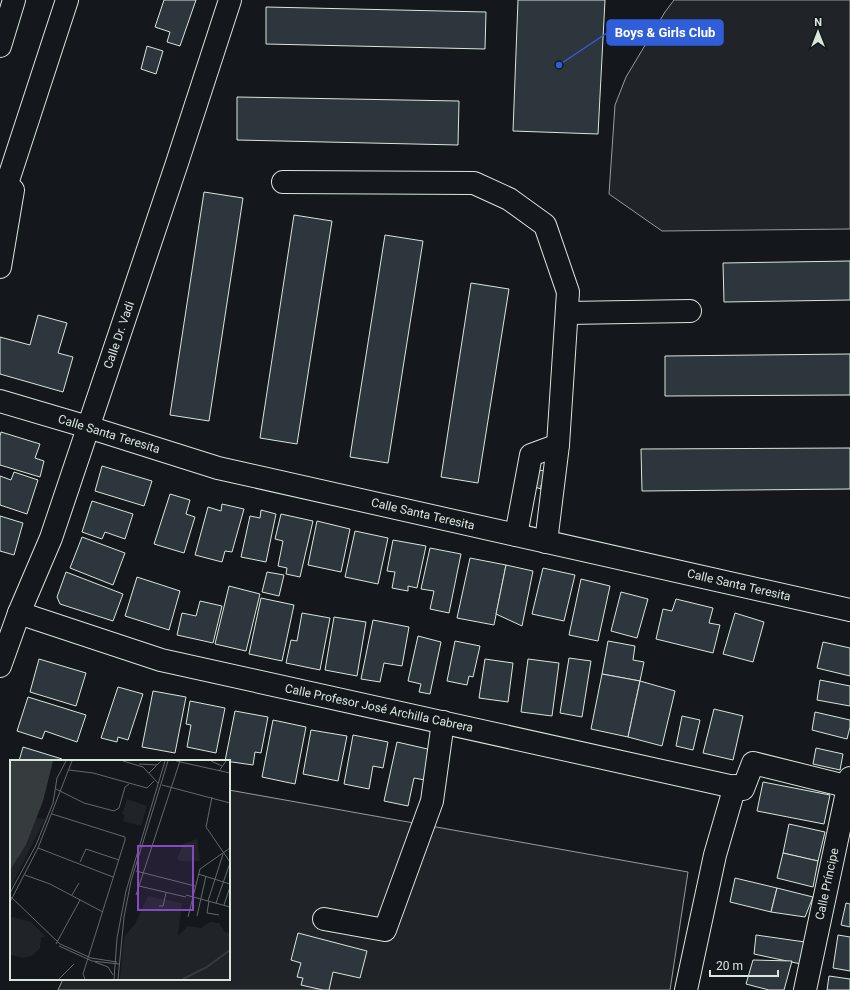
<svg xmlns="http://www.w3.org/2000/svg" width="850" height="990" font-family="Roboto,sans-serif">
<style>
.green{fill:#202428;stroke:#939e99}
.building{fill:#2c363c;stroke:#d8e6dc}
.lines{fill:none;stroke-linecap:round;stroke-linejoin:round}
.minor-casing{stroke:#d8e6dc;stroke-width:24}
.highway-casing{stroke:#d8e6dc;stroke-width:24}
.minor{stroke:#14181c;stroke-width:22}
.highway{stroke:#14181c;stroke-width:22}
.labels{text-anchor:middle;stroke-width:3;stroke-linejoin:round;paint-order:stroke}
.street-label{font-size:12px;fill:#d8e6dc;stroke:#14181c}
.inset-river{fill:none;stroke:#363b3e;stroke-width:2}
.inset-road{fill:none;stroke:#626a69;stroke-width:1}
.view{fill:#8948c3;fill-opacity:0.15;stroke:#8948c3;stroke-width:2}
.inset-edge{fill:none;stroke:#d8e6dc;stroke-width:2}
.leader{fill:none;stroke:#305dd8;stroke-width:1.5}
.callout-dot{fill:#305dd8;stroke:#14181c;stroke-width:1.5}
.callout{fill:#305dd8;stroke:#305dd8;stroke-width:1.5}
.callout-label{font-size:13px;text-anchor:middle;font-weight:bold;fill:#fff}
</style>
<rect width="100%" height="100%" fill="#14181c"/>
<g class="green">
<polygon points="674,0 850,0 850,229 662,231 609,194 615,105 626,77 665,12"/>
<polygon points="229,790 688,872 670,990 58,990 63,979 229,979"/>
</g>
<g class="building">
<polygon points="164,0 196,0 180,46 167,42 170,32 155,27"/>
<polygon points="518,0 605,0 598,134 513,131"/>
<polygon points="266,7 486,12 485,49 266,44"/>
<polygon points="147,46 163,51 156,74 141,69"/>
<polygon points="237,97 459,101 458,145 237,140"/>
<polygon points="204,192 243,198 209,421 170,415"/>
<polygon points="294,215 332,221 297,444 260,438"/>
<polygon points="385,235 423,241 388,463 350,457"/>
<polygon points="850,261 850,300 724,302 723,263"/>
<polygon points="471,283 509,289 478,483 441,477"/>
<polygon points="38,315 67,323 58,353 73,357 63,392 0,374 0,337 30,345"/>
<polygon points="850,354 850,395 665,396 665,356"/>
<polygon points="1,432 40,444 35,458 44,461 40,477 0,465 0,436"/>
<polygon points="850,448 850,489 642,491 641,449"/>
<polygon points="102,466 152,481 144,506 95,491"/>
<polygon points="539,470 545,471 544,486 541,485 541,489 535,487"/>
<polygon points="14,472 38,480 27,514 0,505 0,476 11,480"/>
<polygon points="170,494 190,500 186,514 195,517 184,553 154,544"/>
<polygon points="92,501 133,514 125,539 105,532 102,539 82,532"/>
<polygon points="222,504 244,509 232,552 225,551 222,562 195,555 208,507 221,511"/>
<polygon points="261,510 276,514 266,562 241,557 250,516 260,518"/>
<polygon points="281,514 313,521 300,577 286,574 287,568 278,566 283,541 275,539"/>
<polygon points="0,516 23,523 14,555 0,551"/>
<polygon points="317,521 350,529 341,572 308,565"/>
<polygon points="355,531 388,538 378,584 345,577"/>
<polygon points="82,537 125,553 113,585 70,568"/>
<polygon points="393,540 426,546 417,588 408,586 408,591 392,588 395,572 387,571"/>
<polygon points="430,548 461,554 449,613 430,609 434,591 421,589"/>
<polygon points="470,558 506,565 494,625 457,618"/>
<polygon points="506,565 533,571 522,626 496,614"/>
<polygon points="543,568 575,575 564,621 532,614"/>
<polygon points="66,572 123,594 113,621 60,604 57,597"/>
<polygon points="267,572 284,575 279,596 262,592"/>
<polygon points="137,577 180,591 169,630 125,616"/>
<polygon points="581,579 610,586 598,641 569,635"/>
<polygon points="229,586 260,594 246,651 215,644"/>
<polygon points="621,592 648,599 637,638 611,631"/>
<polygon points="261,598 294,605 282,661 249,654"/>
<polygon points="676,599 713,608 709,623 720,625 713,653 656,639 663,609 672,611"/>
<polygon points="200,601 222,606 213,643 177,635 182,613 196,616"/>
<polygon points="302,613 330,618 320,670 286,663 291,640 297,641"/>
<polygon points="735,613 764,622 753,662 723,654"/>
<polygon points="334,617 366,622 357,676 325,670"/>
<polygon points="373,620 409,627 402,666 384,663 380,682 361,679"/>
<polygon points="418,636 441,642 430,694 419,692 421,684 408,681"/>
<polygon points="455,641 480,646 473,677 469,676 467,685 447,681"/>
<polygon points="608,641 635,646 633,660 644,662 640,681 602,674"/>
<polygon points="823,642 850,648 850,676 817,668"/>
<polygon points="569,658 591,661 582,717 560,713"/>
<polygon points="39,659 86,673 76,706 30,692"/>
<polygon points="485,659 513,663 508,702 479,698"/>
<polygon points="528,659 559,663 552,716 521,712"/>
<polygon points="602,674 640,681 628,737 591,729"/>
<polygon points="820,680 850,686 850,706 817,700"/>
<polygon points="640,681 675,691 662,746 628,737"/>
<polygon points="118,687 143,694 128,740 118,737 117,742 101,738"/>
<polygon points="153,691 186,697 175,753 142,747"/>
<polygon points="28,697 86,715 77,742 45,731 42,739 17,731"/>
<polygon points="190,701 225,708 216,753 187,747 191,725 186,724"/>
<polygon points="714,709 743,716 733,760 703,753"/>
<polygon points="235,711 268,717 261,753 255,752 253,765 225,761"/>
<polygon points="815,712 850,720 850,727 847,739 812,730"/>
<polygon points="682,716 700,720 693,750 676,746"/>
<polygon points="273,720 306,727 295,784 262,777"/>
<polygon points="311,730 347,736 338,781 303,774"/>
<polygon points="353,735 388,742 383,768 373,766 369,789 344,784"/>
<polygon points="397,742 432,750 425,780 414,778 408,806 384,801"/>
<polygon points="23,747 62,759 61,761 19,761"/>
<polygon points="816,748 843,754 840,770 813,764"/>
<polygon points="763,782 830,795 824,824 757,811"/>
<polygon points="789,824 825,832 818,861 783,853"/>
<polygon points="783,853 818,861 813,887 777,878"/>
<polygon points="735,878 777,888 771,912 730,902"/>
<polygon points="777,888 813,897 805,917 771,912"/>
<polygon points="846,903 850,904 850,927 841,925"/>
<polygon points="298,933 367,951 360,978 333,972 329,990 323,990 301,985 303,978 297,977 301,963 291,960"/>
<polygon points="756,935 805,942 801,964 754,954"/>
<polygon points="838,935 850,937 850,971 833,968"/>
<polygon points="753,960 792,961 784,990 769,990 746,984"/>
<polygon points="829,976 850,979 850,990 827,990"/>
</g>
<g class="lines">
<g class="minor-casing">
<g id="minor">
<polyline points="283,182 474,183 509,199 545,225 568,292 558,445 546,542"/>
<polyline points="567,313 690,311"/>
<polyline points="0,401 88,427 218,468 850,610"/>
<polyline points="516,535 531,455 558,445"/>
<polyline points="19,613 161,660 743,789 753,763 850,787"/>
<polyline points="0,666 19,613 51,538 177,163 230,0"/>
<polyline points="324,919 385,930 432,801 443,722"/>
<polyline points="686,990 715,855 735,786"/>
<polyline points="805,990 850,778"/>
</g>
</g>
<g class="highway-casing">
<g id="highway">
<polyline points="0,46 14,0"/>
<polyline points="0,205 67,0"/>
<polyline points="0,267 13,190"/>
</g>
</g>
<use href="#minor" class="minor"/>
<use href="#highway" class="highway"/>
</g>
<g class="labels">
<g class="street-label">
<text transform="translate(119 335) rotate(-71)" y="4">Calle Dr. Vadi</text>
<text transform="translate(109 434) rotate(17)" y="4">Calle Santa Teresita</text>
<text transform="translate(423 514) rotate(13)" y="4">Calle Santa Teresita</text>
<text transform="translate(739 585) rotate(13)" y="4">Calle Santa Teresita</text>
<text transform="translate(379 708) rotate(12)" y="4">Calle Profesor José Archilla Cabrera</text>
<text transform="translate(827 884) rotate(-78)" y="4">Calle Príncipe</text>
</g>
</g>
<g transform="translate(10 760)">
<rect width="220" height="220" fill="#14181c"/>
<path d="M117,39l20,7 -6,20 -18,-5 2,-6 -3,-1zM26,58l9,1 -35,70v-20l16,-24zM187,79l3,22h-19l-4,-2 6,-15zM138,136l34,7 -4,33 10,-10 13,2 9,-6 9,1 6,9 5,1v46h-110l4,-42 11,-13zM3,157l18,5 14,14 -4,2 -1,10 -7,7 -10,3 -12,-3 -1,-36z" fill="#202428"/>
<path d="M0,1h43l-10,40 -17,44 -16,25z" fill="#363b3e"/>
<path class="inset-river" d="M173,219l24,-12 23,-17"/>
<path class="inset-road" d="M113,1l20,6 15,16M166,1l54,12M201,1l11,5M129,4l18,1M59,10l24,3 54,15 7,-7M209,11l7,-10M139,13l12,-12M152,25l68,18M46,29l28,14 30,8 5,-3 6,-21 4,-3M202,37l-6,30 24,35M42,54l73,23v3l-42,134 2,5M28,88l75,29M70,102l6,-13 33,11M126,111l59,15M188,114l32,10M15,115l25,9 53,28M129,126l47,11M0,133l26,-48 17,-42 4,-25 9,-17M62,135l7,-12M126,135l44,-134M176,135l44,12M0,136l50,48 31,14 26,4M198,141l15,-47M199,141l-2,12 12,2M0,142l28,-54 34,-87M206,143l14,-40M214,145l6,-18M149,146h4l3,-13M187,156l9,-40M178,157l12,-48 30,-21M46,184l24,-44M49,186l33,15 27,3M85,202l13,5 5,8M49,219l15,-15M104,219l3,-41 9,-47 39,-130M108,219l6,-62 7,-36 37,-120"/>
<path class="view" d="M128,86h55v64h-55z"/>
<rect width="220" height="220" class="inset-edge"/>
</g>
<path class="leader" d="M559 65L607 33"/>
<circle class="callout-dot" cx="559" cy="65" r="4"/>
<rect class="callout" x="607" y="20" width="116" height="25" rx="4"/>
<g class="callout-label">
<text x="665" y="37">Boys &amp; Girls Club</text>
</g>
<g transform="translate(818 32)" stroke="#14181c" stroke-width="3" paint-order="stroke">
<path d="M0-3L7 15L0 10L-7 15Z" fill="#d8e6dc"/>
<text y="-6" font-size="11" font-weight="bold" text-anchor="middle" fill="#d8e6dc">N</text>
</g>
<path d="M710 970v6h68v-6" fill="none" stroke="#d8e6dc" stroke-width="2"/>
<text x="716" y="970" font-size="12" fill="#d8e6dc" stroke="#14181c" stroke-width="3" paint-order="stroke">20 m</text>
</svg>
